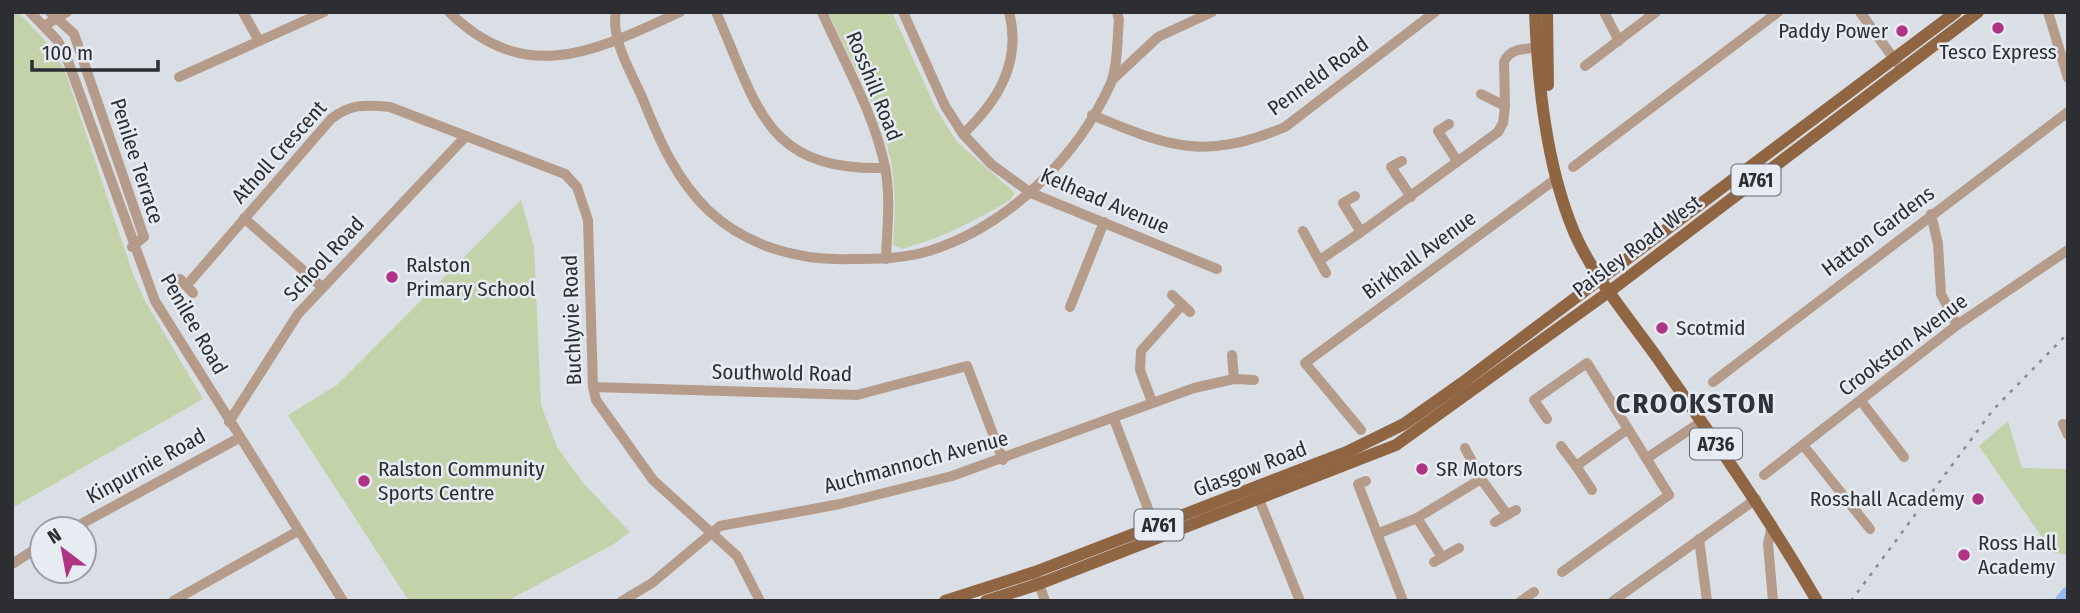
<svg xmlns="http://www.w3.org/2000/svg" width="2080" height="613" font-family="'Fira Sans Condensed',sans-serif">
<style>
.green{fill:#c3d2a9}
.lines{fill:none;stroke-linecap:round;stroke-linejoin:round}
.river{stroke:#95b8ef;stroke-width:16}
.minor{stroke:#b59c8a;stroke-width:10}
.major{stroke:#906542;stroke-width:12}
.rail{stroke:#878a8f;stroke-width:2.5;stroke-dasharray:3.5 7;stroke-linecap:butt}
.poi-dot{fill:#b03484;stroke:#e7ecf3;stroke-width:2.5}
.labels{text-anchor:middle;stroke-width:5;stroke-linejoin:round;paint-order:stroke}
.shield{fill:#e7ecf3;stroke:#64676b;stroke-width:2}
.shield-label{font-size:19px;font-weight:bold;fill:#2c2e31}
.poi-label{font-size:21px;fill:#2c2e31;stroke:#e7ecf3;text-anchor:start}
.street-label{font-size:21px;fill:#2c2e31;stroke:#e7ecf3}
.district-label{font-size:28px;font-weight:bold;letter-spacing:2px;fill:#2f3339;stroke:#e7ecf3}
</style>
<rect width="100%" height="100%" fill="#dadfe6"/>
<g class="green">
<polygon points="12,12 18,12 54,50 66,74 133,274 144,299 203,399 12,508"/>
<path d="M828,12h64l43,95 22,35 58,51 -5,7c-35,21 -68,38 -108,49l-9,-4c2,-26 3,-51 -1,-77 -8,-51 -42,-108 -64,-156z"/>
<polygon points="521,200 534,247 541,405 557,447 584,484 630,532 614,544 507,601 409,601 288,415 337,385"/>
<polygon points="2008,421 2022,468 2068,469 2068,555 2053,553 1979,446"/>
</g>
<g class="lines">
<polyline class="river" points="2063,601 2068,595"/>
<g class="minor">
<polyline points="30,12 57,40 65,53 155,301 343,601"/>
<polyline points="50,12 74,34 144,237 132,247"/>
<polyline points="243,12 259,41"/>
<path d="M449,12c78,76 148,38 231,0"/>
<path d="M616,12c-6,28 18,65 28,90 16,40 33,78 64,108 38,36 91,51 142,49 26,0 53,0 79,-8 79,-25 148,-93 182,-168 7,-18 6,-44 8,-63l-2,-8"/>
<path d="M716,12c42,94 48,159 169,156"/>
<path d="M822,12c22,50 52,101 63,155 6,30 2,62 1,92"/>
<polyline points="903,12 945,106 963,134 991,164 1031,193 1217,269"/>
<polyline points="1604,12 1619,41"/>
<polyline points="1860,12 1897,63"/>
<polyline points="2048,12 2068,78"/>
<polyline points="44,26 67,12"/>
<polyline points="1585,66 1656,12"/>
<polyline points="179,77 324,12"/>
<polyline points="1112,80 1158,37 1212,12"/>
<polyline points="1481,94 1505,106"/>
<path d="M1092,115c78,32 111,46 193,12l150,-115"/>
<polyline points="1449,124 1438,131 1457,161"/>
<path d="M963,134c35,-33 59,-72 46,-122"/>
<polyline points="1402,161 1391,167 1411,197"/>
<polyline points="1573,167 1778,12"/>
<path d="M1355,196l-12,7 18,29 137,-100 5,-9 2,-17 -1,-44c6,-15 23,-13 37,-14"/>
<polyline points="1931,214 1938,244 1941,294 1957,325"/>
<polyline points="244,218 322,287"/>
<polyline points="1303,231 1326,273"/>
<polyline points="1320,260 1361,232"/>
<polyline points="180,279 193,293"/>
<path d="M187,285l144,-166c20,-16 35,-14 59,-12l175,67 12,13 11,33 5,167 3,13 57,80 84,76 23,45"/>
<polyline points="1172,295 1190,312"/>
<polyline points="1070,307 1104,222"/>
<polyline points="1232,355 1234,379"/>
<polyline points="1713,382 2068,112"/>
<polyline points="593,387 857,395 967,366 1003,460"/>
<polyline points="1861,401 1904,457"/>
<polyline points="1152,402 1140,370 1141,351 1182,305"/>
<polyline points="1114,419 1156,530"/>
<polyline points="1547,419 1534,400 1587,363 1669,495 1562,572"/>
<polyline points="229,422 298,314 466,136"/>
<polyline points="2063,424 2068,435"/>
<polyline points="1361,430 1305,363 1557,178"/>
<polyline points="1803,445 1870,529"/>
<polyline points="1561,446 1576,466"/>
<polyline points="1465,448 1481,479"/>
<polyline points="1647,458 1701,422"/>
<polyline points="1764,475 1957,325 2068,250"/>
<polyline points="1366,481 1358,484 1403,601"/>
<polyline points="1592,490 1576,466 1628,429"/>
<polyline points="1256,492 1300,601"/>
<polyline points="1417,518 1442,557"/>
<polyline points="1495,522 1516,510"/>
<polyline points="1772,525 1768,544 1773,601"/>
<polyline points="72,529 239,438"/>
<polyline points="1377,534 1417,518 1481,479 1506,513"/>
<polyline points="1699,539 1707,601"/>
<polyline points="1434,562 1459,548"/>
<polyline points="12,564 42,545"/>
<polyline points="1037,578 1045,601"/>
<polyline points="173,601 298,531"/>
<polyline points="622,601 652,583 720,526 840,504 952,476 1194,388 1234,379 1254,380"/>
<polyline points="1521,601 1534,592"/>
<polyline points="1613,601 1756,499"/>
</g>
<g class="major">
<path d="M1535,12c3,72 11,153 39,220 19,44 54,85 82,124 56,81 112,160 161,245"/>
<polyline points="1547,12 1548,85"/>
<polyline points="945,601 1035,572 1349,451 1404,424 1462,383 1956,12"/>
<polyline points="986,601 1039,584 1396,445 1610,291 1978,12"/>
</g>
<polyline class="rail" points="1851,601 1993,410 2068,333"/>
</g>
<g class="poi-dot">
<circle cx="1998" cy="28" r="7"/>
<circle cx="1902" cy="31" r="7"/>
<circle cx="392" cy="277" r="7"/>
<circle cx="1662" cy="328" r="7"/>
<circle cx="1422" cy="469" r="7"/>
<circle cx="364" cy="481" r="7"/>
<circle cx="1978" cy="499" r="7"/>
<circle cx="1964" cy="555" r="7"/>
</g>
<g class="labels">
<g class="shield">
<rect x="1731.5" y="164.5" width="49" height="31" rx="5"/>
<rect x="1690" y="428.5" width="52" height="31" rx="5"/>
<rect x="1134.5" y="509.5" width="49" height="31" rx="5"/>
</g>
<g class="shield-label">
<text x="1756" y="187">A761</text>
<text x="1716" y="451">A736</text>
<text x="1159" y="532">A761</text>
</g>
<g class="poi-label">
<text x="1888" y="38" text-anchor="end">Paddy Power</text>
<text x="1998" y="59" text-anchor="middle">Tesco Express</text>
<text x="406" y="272">Ralston<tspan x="406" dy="24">Primary School</tspan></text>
<text x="1676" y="335">Scotmid</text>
<text x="378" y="476">Ralston Community<tspan x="378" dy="24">Sports Centre</tspan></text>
<text x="1436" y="476">SR Motors</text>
<text x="1964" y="506" text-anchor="end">Rosshall Academy</text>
<text x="1978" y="550">Ross Hall<tspan x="1978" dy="24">Academy</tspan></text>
</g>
<g class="street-label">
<text transform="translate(1318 76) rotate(-36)" y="7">Penneld Road</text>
<text transform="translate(874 86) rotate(68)" y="7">Rosshill Road</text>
<text transform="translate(279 152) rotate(-48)" y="7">Atholl Crescent</text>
<text transform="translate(137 161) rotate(72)" y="7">Penilee Terrace</text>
<text transform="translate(1105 201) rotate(23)" y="7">Kelhead Avenue</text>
<text transform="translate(1878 231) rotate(-37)" y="7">Hatton Gardens</text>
<text transform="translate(1637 246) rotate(-37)" y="7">Paisley Road West</text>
<text transform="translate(1419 255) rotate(-36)" y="7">Birkhall Avenue</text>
<text transform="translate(324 259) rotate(-47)" y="7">School Road</text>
<text transform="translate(572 320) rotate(-92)" y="7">Buchlyvie Road</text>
<text transform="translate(194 324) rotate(60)" y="7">Penilee Road</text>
<text transform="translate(1903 345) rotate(-37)" y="7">Crookston Avenue</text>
<text transform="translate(782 373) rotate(1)" y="7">Southwold Road</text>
<text transform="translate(916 462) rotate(-15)" y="7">Auchmannoch Avenue</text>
<text transform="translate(146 466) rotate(-29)" y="7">Kinpurnie Road</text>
<text transform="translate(1250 469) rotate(-21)" y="7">Glasgow Road</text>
</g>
<g class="district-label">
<text x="1696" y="413">CROOKSTON</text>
</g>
</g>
<rect width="2080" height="613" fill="none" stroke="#2c2e31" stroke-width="28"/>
<g transform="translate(63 550) rotate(328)"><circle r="33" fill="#e7ecf3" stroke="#9ca0a5" stroke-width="2"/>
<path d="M0-5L12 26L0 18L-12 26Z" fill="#b03484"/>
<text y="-10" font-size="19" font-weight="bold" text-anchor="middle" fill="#2c2e31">N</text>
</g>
<path d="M32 60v10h126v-10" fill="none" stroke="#2c2e31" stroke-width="3.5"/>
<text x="42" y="60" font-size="21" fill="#2c2e31" stroke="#e7ecf3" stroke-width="5" paint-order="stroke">100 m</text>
</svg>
